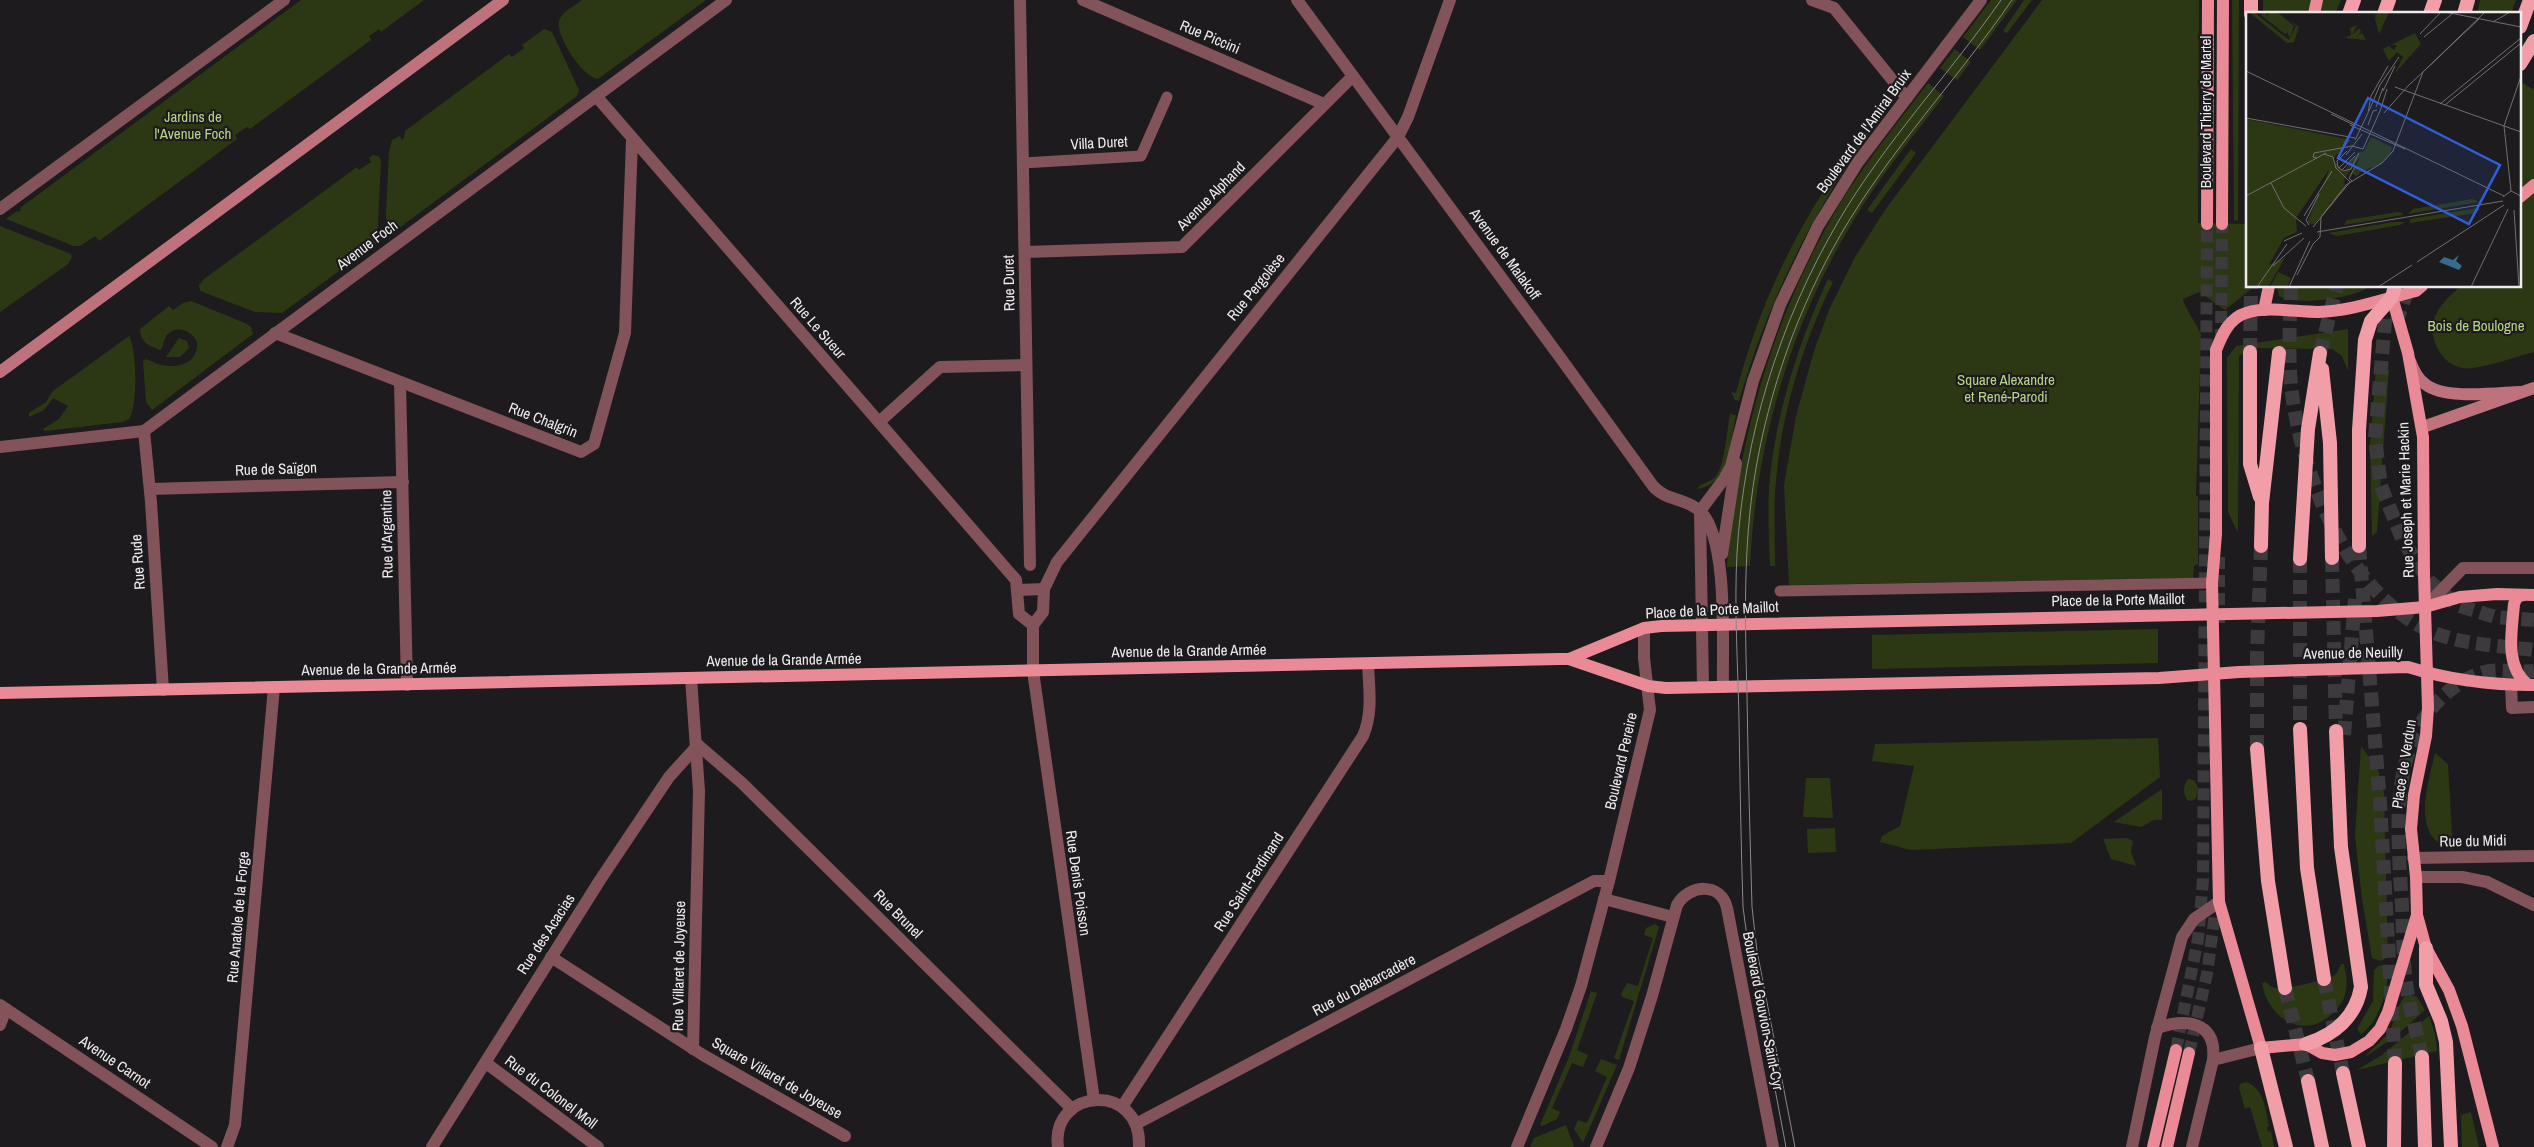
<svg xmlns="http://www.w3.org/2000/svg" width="2534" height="1147" font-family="'Archivo Narrow',sans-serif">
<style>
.green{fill:#2c3814}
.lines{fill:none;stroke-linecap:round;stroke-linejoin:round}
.primary-tunnel{stroke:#3c3a3c;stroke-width:12;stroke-dasharray:12 6;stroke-linecap:butt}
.trunk-tunnel{stroke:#3c3a3c;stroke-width:14;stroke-dasharray:14 7;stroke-linecap:butt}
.pedestrian{stroke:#825359;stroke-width:11}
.minor{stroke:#825359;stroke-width:12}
.tertiary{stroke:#825359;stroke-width:12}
.secondary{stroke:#bd727c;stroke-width:12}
.primary{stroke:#ea8a97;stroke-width:12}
.trunk{stroke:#f19ea8;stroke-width:14}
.tram{stroke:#8a888a;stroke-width:1}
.labels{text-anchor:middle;stroke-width:4.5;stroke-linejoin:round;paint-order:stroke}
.street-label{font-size:15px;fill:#eeecee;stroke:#1d1b1d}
.park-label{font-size:15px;fill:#b7d686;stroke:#1d1b1d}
.inset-road{fill:none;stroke:#716f71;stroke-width:1}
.view{fill:#325eda;fill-opacity:0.15;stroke:#325eda;stroke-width:2.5}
.inset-edge{fill:none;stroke:#eeecee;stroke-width:2.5}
</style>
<rect width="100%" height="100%" fill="#1d1b1d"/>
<g class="green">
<polygon points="301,0 424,0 381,32 379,29 369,36 371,40 250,129 247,127 235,135 237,139 99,241 95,236 80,246 74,246 6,219 17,211 19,212 21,210 20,208"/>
<path d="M582,0h124l-108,79c-15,-1 -43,-44 -39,-58 3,-10 16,-15 23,-21z"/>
<polygon points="1991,0 2017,0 1980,50 1963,37"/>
<polygon points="2024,0 2032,0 2007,33 2003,31"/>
<path d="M2042,0h157l-1,223 50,1v62h7l-30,24 -26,-18 -16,7c1,7 14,26 18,35l-5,162h2v68l-4,2 -1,12 -404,7 -5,-100 12,-69 18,-65 15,-41 25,-51 31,-49z"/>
<polygon points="2232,0 2239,0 2238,220 2234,221"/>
<polygon points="2263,0 2341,0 2335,14 2263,14"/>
<polygon points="2480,0 2516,0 2511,14 2477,14"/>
<path d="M544,29l8,3 27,58 -2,6 -182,135c-8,-1 -9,-9 -9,-16l3,-63 3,-12 8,-4 2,4 2,-2 1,-7 104,-77 3,3 12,-9 -2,-3z"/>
<polygon points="1955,49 1971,62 1957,80 1940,68"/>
<path d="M1928,83l16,13c-26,34 -53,67 -77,103 -72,110 -111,237 -117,367l-23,1c1,-27 6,-52 10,-79 17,-101 50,-197 104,-286 26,-42 57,-80 87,-119z"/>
<path d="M2523,83l9,6 2,-2v265c-16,4 -58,19 -71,16 -10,-1 -19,-9 -24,-17 -16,-27 0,-47 22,-65h59v-200z"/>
<path d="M1876,118l3,2c-64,86 -110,178 -140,281l-4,-1 -4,-8 5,1c26,-102 74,-193 140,-275z"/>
<polygon points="1911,149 1916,153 1872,213 1867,210"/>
<polygon points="373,155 378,156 381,160 377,243 282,313 255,312 200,291 199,285 204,279 357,167 359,170 371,162 369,158"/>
<polygon points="0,226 71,254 72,257 68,264 0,312"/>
<path d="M1828,279l5,3c-28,57 -50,125 -56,189 -4,31 -2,63 -2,95h-5c-1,-30 -3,-59 0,-89 7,-67 29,-136 58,-198z"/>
<path d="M2277,286h93c-16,13 -74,20 -91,10z"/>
<path d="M191,301l54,22 6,4 2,7 -101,76 -6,-8 -3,-41 3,-2c6,2 10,5 16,6 16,4 36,-2 35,-22 -3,-11 -19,-19 -29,-9 -4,3 -4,10 -6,14l-2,2c-11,-4 -20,-8 -20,-21l29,-23 4,4 10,-7z"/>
<polygon points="2348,329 2348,371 2342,356 2332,349 2255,348 2248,350 2239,356 2238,533 2228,512 2227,358 2236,346"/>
<path d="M129,336c8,13 9,71 0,83l-7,3 -77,9 -2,-2 16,-10 9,-13 -15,-8 -9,12 -15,7v-4l17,-11 7,-11z"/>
<polygon points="179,338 187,341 189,348 180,357 166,357"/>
<polygon points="2376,367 2389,370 2377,532 2372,536 2370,444"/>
<path d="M1730,414l6,1c-6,26 -6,70 -39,74 4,-7 14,-6 19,-13 9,-11 11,-47 14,-62z"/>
<polygon points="2158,629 2158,663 1872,669 1872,635"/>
<polygon points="2158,738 2160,777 2071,843 1911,850 1880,842 1882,836 1900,826 1914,766 1872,761 1875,744"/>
<polygon points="2361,746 2378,770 2384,793 2388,957 2381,961 2372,958 2362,899 2355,836"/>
<path d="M2435,753l13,11 5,86c-44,-13 -25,-65 -18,-97z"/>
<polygon points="1806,778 1830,778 1833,818 1803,817"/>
<path d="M2188,779l6,1 4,7 -2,11 -4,3 -5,-1c-4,-7 -4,-15 1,-21z"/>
<polygon points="2162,789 2162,820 2154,820 2141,827 2114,822"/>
<polygon points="1835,828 1836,852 1808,853 1807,829"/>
<polygon points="2127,838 2133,841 2131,852 2136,866 2111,859 2103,839"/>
<polygon points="1655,924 1659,927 1619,1060 1614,1058 1634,1001 1622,997 1621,994 1627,983 1638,986 1653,938 1644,935 1646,928"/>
<path d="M2341,964h3c2,10 4,20 1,30 -1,7 -6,12 -10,17 -29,31 -67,9 -73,-28l4,-1 6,5 10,2 46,-10 8,-5z"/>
<path d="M2387,964c4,20 -8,59 -26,70l-4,-5 16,-28 1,-30 4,-5z"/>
<polygon points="1591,991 1597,993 1577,1050 1588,1055 1583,1067 1572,1063 1552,1108 1560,1112 1557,1119 1542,1126 1540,1125 1569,1057"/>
<path d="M2409,994l8,3 8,13 -29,26 -31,21c6,-9 20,-17 26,-29 5,-10 7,-30 18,-34z"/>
<polygon points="2429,1016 2435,1033 2437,1051 2357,1070 2382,1055"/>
<polygon points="1601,1059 1617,1065 1583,1143 1574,1129 1578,1120 1587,1123 1607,1077 1595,1071"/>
<path d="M2246,1082c18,6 20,29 23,44l-2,1 1,5 3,-1 3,16h-12l-12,-40 -5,2 -6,-21 1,-4z"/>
<polygon points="2471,1112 2479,1147 2462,1147 2461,1115"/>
<polygon points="1566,1125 1574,1147 1530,1147 1534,1138"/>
</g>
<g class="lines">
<g class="primary-tunnel">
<polyline points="2221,341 2222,224"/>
<polyline points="2219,623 2219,556"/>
<polyline points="2176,1050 2198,939 2203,880 2207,224"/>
<polyline points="2189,1053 2207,974 2217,898"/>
</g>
<g class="trunk-tunnel">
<path d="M2291,286c-1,33 -3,66 0,99 9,87 57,215 146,249 30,11 65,12 97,16"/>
<polyline points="2387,298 2375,438 2381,486 2403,541 2429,581 2457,605 2495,617 2534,620"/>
<polyline points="2396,323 2409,286"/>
<polyline points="2250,352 2251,286"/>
<polyline points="2320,353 2337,286"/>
<polyline points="2359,546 2380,802 2395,1063"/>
<polyline points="2332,558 2336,731"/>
<polyline points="2300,559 2300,729"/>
<polyline points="2344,735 2355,599"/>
<polyline points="2257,749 2257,654 2261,546"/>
<polyline points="2324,979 2343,1073"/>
<polyline points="2285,988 2308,1081"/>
<path d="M2422,1057c-6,-27 -14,-55 -17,-82 -2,-23 -2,-46 -3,-69 -3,-51 -9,-109 8,-159 10,-31 36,-61 68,-73 18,-7 37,-1 56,-3"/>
</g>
<g class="pedestrian">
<polyline points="1023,163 1141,156 1167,97"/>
<polyline points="1780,591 2212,583"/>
</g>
<g class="minor">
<polyline points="1020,0 1030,565"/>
<polyline points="1083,0 1324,104"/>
<polyline points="1812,0 1834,8 1907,98"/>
<polyline points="596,96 1016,580 1019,614 1033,625"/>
<polyline points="0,209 284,0"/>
<polyline points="1025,252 1182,247 1353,76"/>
<polyline points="275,333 581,452 594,444 625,333 632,140"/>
<polyline points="400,382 407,685"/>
<polyline points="879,422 940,367 1026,365"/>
<polyline points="144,431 151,502 163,690"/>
<polyline points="0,447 144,431 726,0"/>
<polyline points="150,489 403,482"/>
<polyline points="1018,590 1044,589"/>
<polyline points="2425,607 2463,568 2534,568"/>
<polyline points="691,678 699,791 693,1049"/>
<polyline points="2511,685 2512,708 2534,707"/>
<polyline points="698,745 742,783 1072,1109"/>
<polyline points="2413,858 2534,856"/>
<polyline points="2416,877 2462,877 2487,882 2534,905"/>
<polyline points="1604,899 1673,917"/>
<polyline points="551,957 703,1055 845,1136"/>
<polyline points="0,1005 212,1147"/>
<polyline points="0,1025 6,1009"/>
<polyline points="486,1063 598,1147"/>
<polyline points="1094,1100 1033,671 1033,625 1043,612 1044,589 1057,562 1398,137 1408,117 1450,0"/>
<path d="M1122,1107l241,-371c10,-23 6,-48 5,-72"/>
<polyline points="1136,1124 1594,881 1609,881"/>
<polyline points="227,1147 235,1125 274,687"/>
<polyline points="432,1147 600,880 669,777 698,745"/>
<path d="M1058,1147c-8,-59 84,-66 81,0"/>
<path d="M1596,1147l33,-79 23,-72 25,-91c12,-21 44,-23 50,3l46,239"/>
</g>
<g class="tertiary">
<path d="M1297,0l265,360 91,126c13,15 33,12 47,25 29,27 22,135 23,176"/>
<polyline points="1722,554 1736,463"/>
<polyline points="1703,687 1700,511 1724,479 1731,466 1753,381 1780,305 1818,226 1858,162 1981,0"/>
<path d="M2157,1028c29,-10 60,-7 56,32l-21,87"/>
<polyline points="2213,1060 2261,1048"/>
<polyline points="1517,1147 1566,1029 1581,986 1609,881 1650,710 1644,658 1644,628"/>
<polyline points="2132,1147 2155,1037 2182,937 2194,919 2219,902"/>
</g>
<g class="secondary">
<path d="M2410,361c3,8 8,18 15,23 19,16 71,9 95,8"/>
<polyline points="0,372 503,0"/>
<polyline points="2423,427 2534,388"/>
</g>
<g class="primary">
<polyline points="2314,14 2317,0"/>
<polyline points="2520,197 2534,185"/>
<polyline points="2207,224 2208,0"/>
<polyline points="2222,224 2223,0"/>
<polyline points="2392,297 2408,353 2423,437 2424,574 2428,708 2426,736 2414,795 2411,829 2416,877 2417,915 2426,948 2449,990 2462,1026 2493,1147"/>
<polyline points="2264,310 2269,286"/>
<path d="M2523,595l-6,2 -3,7c-2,27 -10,62 14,81"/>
<path d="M1569,659l79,27 18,2 493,-10 80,-6 169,-5c41,13 83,18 126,18"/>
<polyline points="0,693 1559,659 1569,659 1644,628 1661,626 2377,611 2425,607 2460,597 2497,594 2534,595"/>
<path d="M2417,915l-29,97 -8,17 -11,12 -18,11 -16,3 -13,-2 -16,-9 -45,4 -42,-146 -7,-319 4,-49v-184c6,-15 13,-32 30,-37 23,-7 49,-1 72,-1 34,-1 65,-13 98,-21l6,-5"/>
<polyline points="2153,1147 2176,1050"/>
<polyline points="2167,1147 2189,1053"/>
</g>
<g class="trunk">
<polyline points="2251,0 2251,14"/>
<polyline points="2349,14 2354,0"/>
<polyline points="2384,14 2389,0"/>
<polyline points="2430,14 2435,0"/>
<polyline points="2464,14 2468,0"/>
<polyline points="2520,27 2530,0"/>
<polyline points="2520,64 2534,41"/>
<polyline points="2250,352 2250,464 2260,497"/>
<polyline points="2322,369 2330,443 2332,558"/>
<polyline points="2261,546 2262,503 2279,353"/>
<polyline points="2359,546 2359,430 2365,340 2371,321 2392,297 2395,286"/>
<polyline points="2300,559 2308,429 2320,353"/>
<polyline points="2300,729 2307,868 2324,979"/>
<polyline points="2257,749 2268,881 2285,988"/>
<polyline points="2426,948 2426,985 2441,1021 2446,1042 2451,1147"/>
<path d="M2306,1044c28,-9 50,-27 55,-57l-20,-140 -5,-116"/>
<polyline points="2261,1048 2286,1147"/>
<polyline points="2422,1057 2425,1147"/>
<polyline points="2343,1073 2359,1147"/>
<polyline points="2308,1081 2322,1147"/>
<polyline points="2394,1147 2395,1063"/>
</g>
<g class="tram">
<path d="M1786,1147l-37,-195 -6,-45c-2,-62 -3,-124 -4,-187 -1,-55 -5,-112 -2,-167 7,-117 42,-230 101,-331 46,-79 111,-147 163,-222"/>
<path d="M1795,1147l-38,-196 -5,-44c-2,-71 -4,-142 -5,-212 -2,-74 -4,-148 8,-221 14,-84 43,-166 86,-240 49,-84 116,-154 171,-234"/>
</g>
</g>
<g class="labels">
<g class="street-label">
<text transform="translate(1210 37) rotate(23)" y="5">Rue Piccini</text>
<text transform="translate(2206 112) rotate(-90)" y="5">Boulevard Thierry de Martel</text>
<text transform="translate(1864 131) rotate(-54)" y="5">Boulevard de l'Amiral Bruix</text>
<text transform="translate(1099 143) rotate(-3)" y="5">Villa Duret</text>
<text transform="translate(1211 196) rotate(-45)" y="5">Avenue Alphand</text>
<text transform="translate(367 245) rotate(-37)" y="5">Avenue Foch</text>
<text transform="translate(1505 254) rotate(54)" y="5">Avenue de Malakoff</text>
<text transform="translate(1009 283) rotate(-91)" y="5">Rue Duret</text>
<text transform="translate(1256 287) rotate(-51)" y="5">Rue Pergolèse</text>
<text transform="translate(818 328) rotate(49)" y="5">Rue Le Sueur</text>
<text transform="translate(543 420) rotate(21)" y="5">Rue Chalgrin</text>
<text transform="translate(276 469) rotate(-2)" y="5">Rue de Saïgon</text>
<text transform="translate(2406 500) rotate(-92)" y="5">Rue Joseph et Marie Hackin</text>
<text transform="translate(387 534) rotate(-91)" y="5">Rue d'Argentine</text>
<text transform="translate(138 562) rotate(-94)" y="5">Rue Rude</text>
<text transform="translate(2118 600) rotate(-1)" y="5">Place de la Porte Maillot</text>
<text transform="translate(1712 610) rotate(-3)" y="5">Place de la Porte Maillot</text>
<text transform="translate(1189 651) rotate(-1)" y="5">Avenue de la Grande Armée</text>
<text transform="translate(2353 653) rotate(-1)" y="5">Avenue de Neuilly</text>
<text transform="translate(784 660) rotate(-1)" y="5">Avenue de la Grande Armée</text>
<text transform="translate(379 669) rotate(-1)" y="5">Avenue de la Grande Armée</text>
<text transform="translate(1621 761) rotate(-77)" y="5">Boulevard Pereire</text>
<text transform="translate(2404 764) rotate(-81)" y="5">Place de Verdun</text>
<text transform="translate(2473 841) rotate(-1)" y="5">Rue du Midi</text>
<text transform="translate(1249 882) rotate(-57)" y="5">Rue Saint-Ferdinand</text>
<text transform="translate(1078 883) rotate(82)" y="5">Rue Denis Poisson</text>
<text transform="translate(898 914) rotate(45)" y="5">Rue Brunel</text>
<text transform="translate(238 917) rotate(-85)" y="5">Rue Anatole de la Forge</text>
<text transform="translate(546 934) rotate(-57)" y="5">Rue des Acacias</text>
<text transform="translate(679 966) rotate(-89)" y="5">Rue Villaret de Joyeuse</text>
<text transform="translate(1364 985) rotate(-28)" y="5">Rue du Débarcadère</text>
<text transform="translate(1763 1011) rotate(79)" y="5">Boulevard Gouvion-Saint-Cyr</text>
<text transform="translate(115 1062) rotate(34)" y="5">Avenue Carnot</text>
<text transform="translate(777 1078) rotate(30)" y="5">Square Villaret de Joyeuse</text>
<text transform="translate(551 1092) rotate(37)" y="5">Rue du Colonel Moll</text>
</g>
<g class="park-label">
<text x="193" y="122">Jardins de<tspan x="193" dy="17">l'Avenue Foch</tspan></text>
<text x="2476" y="331">Bois de Boulogne</text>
<text x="2006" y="385">Square Alexandre<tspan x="2006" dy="17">et René-Parodi</tspan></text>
</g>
</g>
<g transform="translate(2246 12)">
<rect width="275" height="275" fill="#1d1b1d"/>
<path d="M17,0h4l-1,5 4,-5h7l17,14 -4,12 -3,-6 -2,2 -24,-19zM134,0h9l-10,22 -5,-19 4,6 -3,-6zM4,1h5l34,27 7,-14 -8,-7 11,8 -5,15 -7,1zM111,13l-5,10 7,-7 2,4 -5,5 6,-4 4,7 -21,-2 6,-3 -1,-7zM169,21l6,11 -26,29 8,-16 -6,-5 -8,9 -6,-12 6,-3 5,4 3,-5h-6zM0,107l105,21 -18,19 10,14 8,-7 -6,4 12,-17 7,-2 7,-14 21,10 -1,6 4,-3 -15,15 -18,6 -8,8 2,-3 -3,-2 -3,4 11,-23 -17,25 1,2h-3l3,2 -9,15 -3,-1 2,2 -6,3 2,2 -17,19 -7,-1 22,-53 -1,1 -32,47 1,14 -13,6 -15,27 16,-7 -17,29h-22zM226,187l7,3 -71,12 5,-5zM231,196l3,1 -4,4 -66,10v-4zM152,200l4,1 1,2 -59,10 3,-5zM147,210h12l-5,3 -63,11 -9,-3zM32,260l13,6 -4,9h-17z" fill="#2c3814"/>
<path d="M213,243l-3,6 6,5 -3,4 -20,-8 5,-5 9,3z" fill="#366b8e"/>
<path class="inset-road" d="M199,0l76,15M247,10l17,-10M174,22l21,-22M178,25l28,-23M0,59l258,125M149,75l126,45M137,79l12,-25M194,92l81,-66M199,93l76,-62M130,95l7,-19M123,99l11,-26 19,-28M134,99l7,-22M138,101l24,-27 71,-67M85,102l23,11M0,106l109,20M104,113l55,24M122,113l5,-14 4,-1M109,128l13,-27 3,-17 17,-30M101,139l-10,10 1,6 5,4 8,-2 8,-16M100,143l16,-21M71,146l-4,-1 1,-4 38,-7 11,3 17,-38M93,156l16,-16M96,158l13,-14M106,169l-3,-3 6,-11M25,171l13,25 22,18M265,179l-7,-65 17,-50M0,184l80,-43M257,185l8,-6 10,5M268,198l5,77M58,204l28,-45M63,213l-3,-5 13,-26M67,215l37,-45 -14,-14 -3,-11 -9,-3M71,220l186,-31M38,229l18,-8M171,250l87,-57M27,254l31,-28M51,263l16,-31 7,-7 1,-20 25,-32 36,-22 11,-12 30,-79 62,-60M11,275l30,-43M43,275l21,-46M132,275l34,-22M225,275l37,-78"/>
<path class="view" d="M122,86l132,67 -31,59 -131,-66z"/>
<rect width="275" height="275" class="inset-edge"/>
</g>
</svg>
